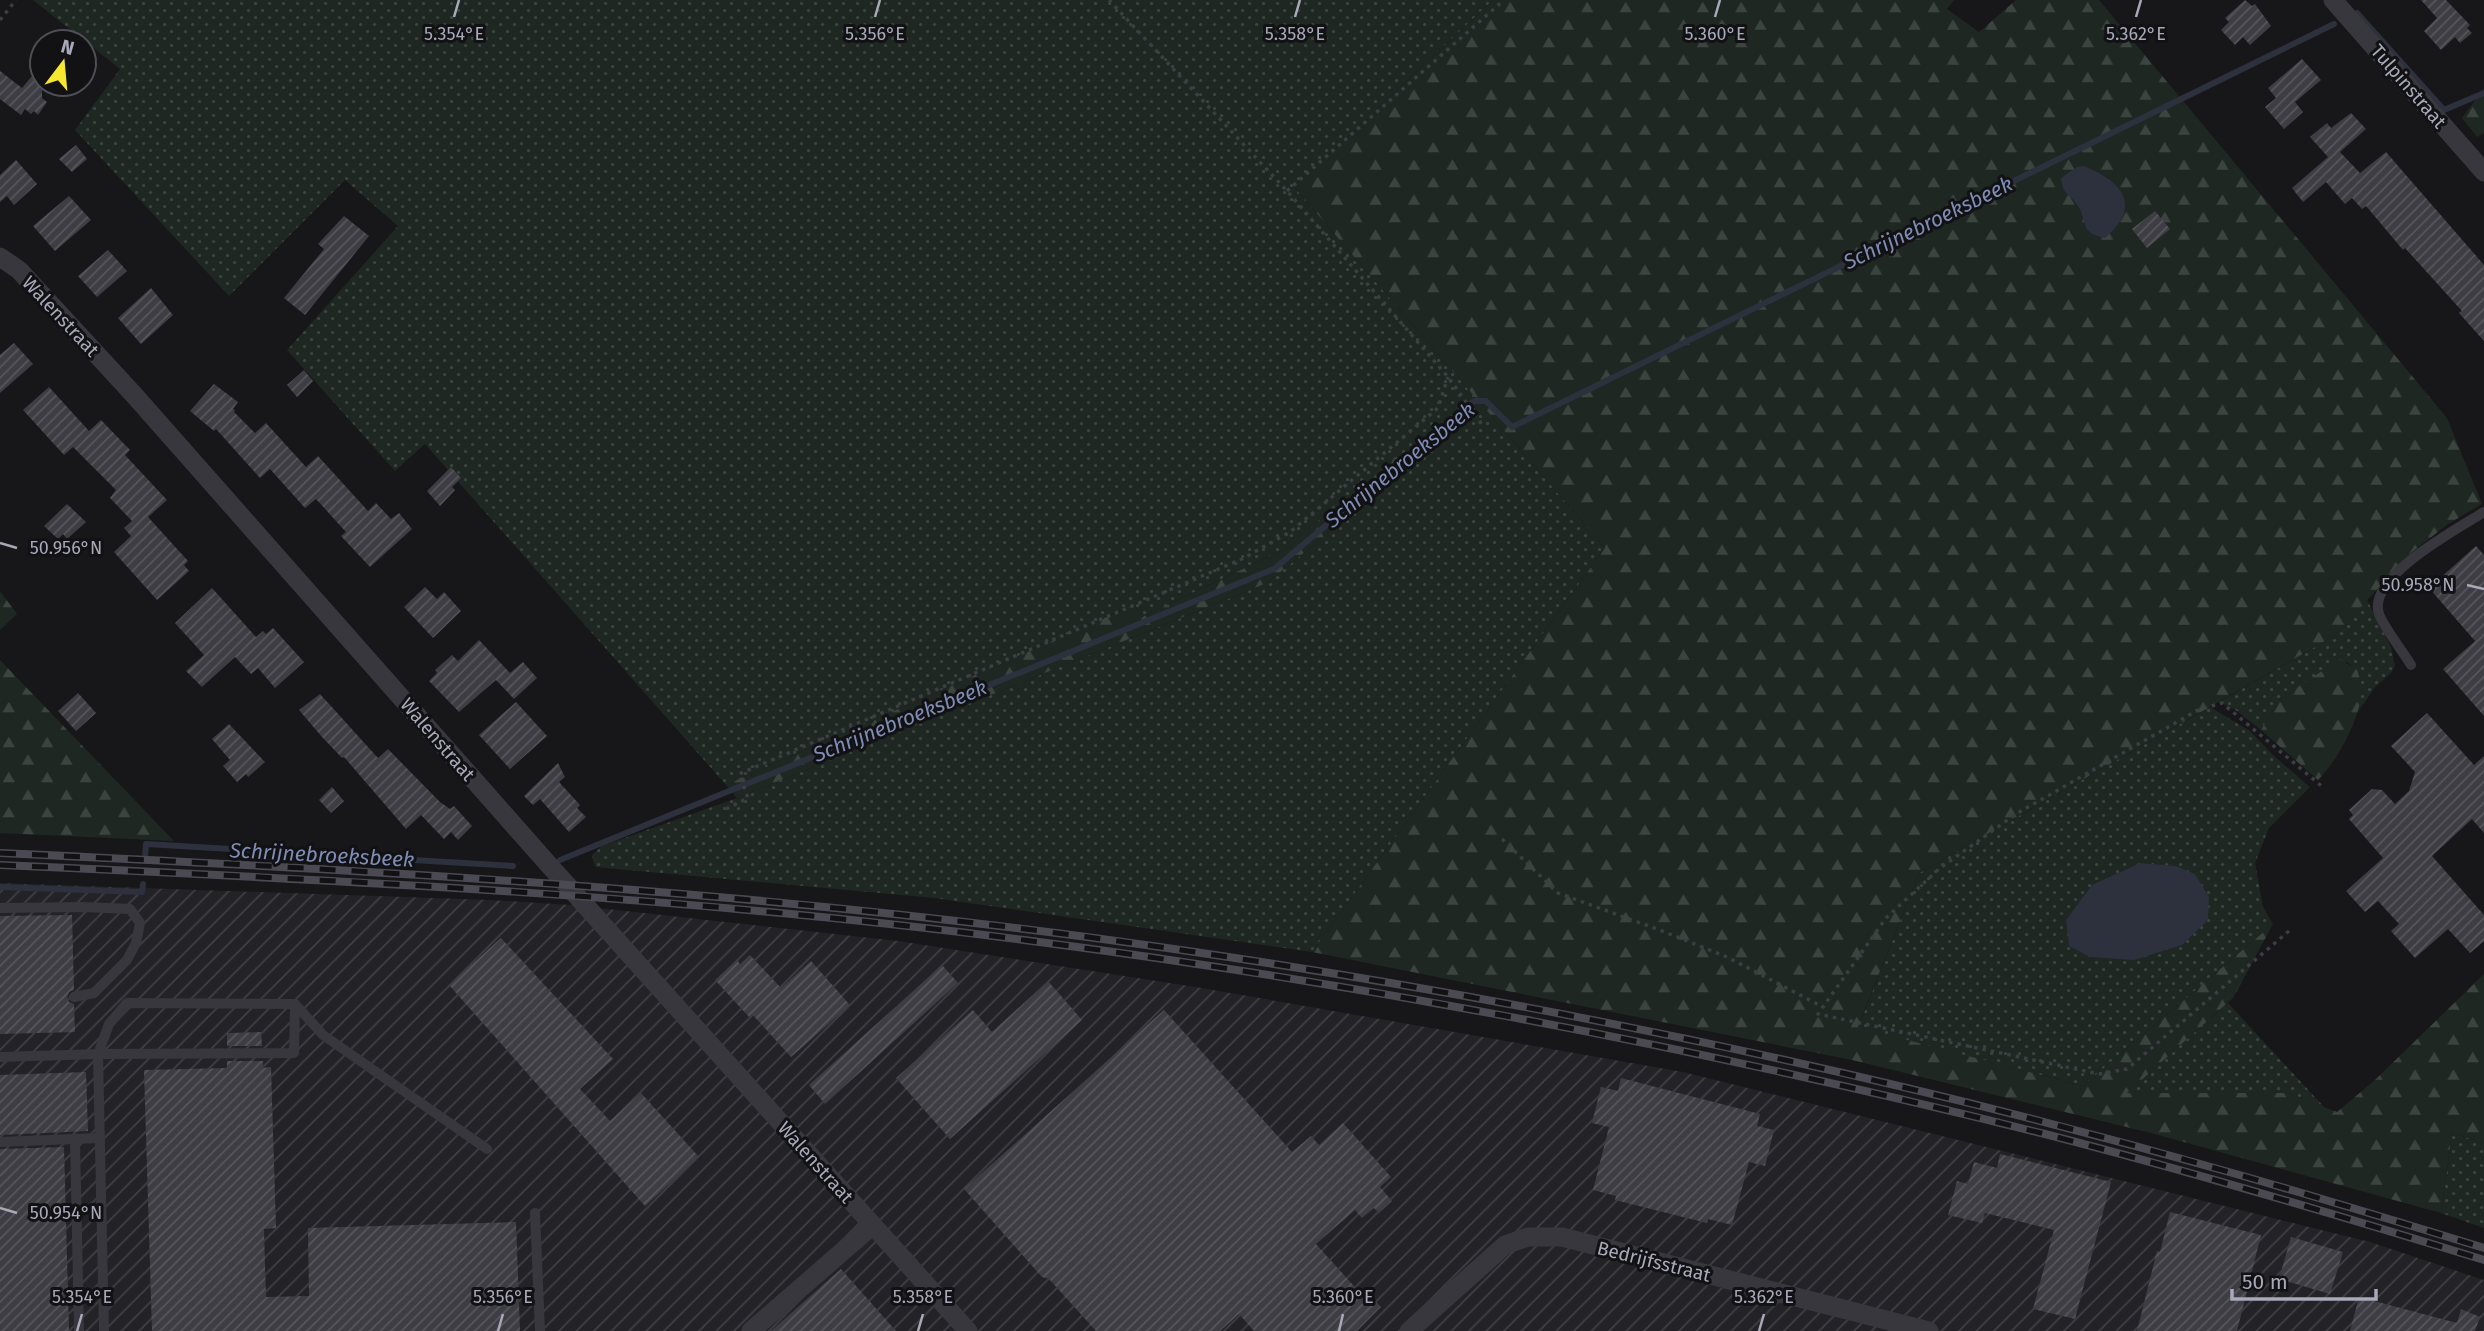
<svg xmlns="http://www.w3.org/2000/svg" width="2484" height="1331" font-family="'Fira Sans',sans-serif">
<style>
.industrial{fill:url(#industrial-furrows)}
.grass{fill:url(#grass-dots)}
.forest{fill:url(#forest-firs)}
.water{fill:#2c313d}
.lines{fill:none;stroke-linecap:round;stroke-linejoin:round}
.stream{stroke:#2c313d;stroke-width:6}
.building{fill:url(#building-hatch)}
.path{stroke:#3d3d45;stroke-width:3.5;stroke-dasharray:3.5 5;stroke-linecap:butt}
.service{stroke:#38373e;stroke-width:10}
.minor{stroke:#38373e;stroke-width:19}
.rail-casing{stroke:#4b4a53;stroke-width:8}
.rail{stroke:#121114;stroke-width:5;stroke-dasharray:16;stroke-linecap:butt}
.ticks{fill:none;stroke:#a8a9b9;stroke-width:2.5}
.labels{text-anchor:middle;stroke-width:6;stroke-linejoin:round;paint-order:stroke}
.street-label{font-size:19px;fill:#a8a9b9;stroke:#121114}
.water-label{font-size:21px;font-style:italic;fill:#7f8db5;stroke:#121114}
.ticks-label{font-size:18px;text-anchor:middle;fill:#a8a9b9;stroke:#121114;stroke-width:6;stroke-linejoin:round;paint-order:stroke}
</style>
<defs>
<pattern id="industrial-furrows" width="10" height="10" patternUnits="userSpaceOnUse" patternTransform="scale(1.75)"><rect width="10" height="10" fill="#232226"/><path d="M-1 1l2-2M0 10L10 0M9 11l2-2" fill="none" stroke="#403f43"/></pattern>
<pattern id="grass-dots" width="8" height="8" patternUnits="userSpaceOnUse" patternTransform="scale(1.75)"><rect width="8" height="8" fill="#1e2721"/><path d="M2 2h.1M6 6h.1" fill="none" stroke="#3c443f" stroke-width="1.8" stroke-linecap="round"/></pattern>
<pattern id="forest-firs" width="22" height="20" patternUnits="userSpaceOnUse" patternTransform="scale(1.75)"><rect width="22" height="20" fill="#1e2721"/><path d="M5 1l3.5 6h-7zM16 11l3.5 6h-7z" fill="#3c443f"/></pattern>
<pattern id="building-hatch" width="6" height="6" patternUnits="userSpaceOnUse" patternTransform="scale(1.75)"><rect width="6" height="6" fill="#3e3d43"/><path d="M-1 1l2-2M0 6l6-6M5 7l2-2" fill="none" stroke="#57565c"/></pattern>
</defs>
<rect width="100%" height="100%" fill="#171619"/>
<polygon class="industrial" points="0,883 490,900 571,905 898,941 1202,988 1683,1072 2370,1242 2484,1280 2484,1331 0,1331"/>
<g class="grass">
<polygon points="33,0 1493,0 1294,187 1605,548 1312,952 934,898 595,867 592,855 602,846 737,798 1267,583 1403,472 1289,547 1142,617 1134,605 726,785 425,444 395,471 287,350 398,226 345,180 229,296 75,130 120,69"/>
<path d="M2367,600l24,47 4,19 -4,7 -15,13 -19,27c5,-21 9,-35 -10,-51l-67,37 -19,31 -24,-19 -18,-9 115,-66z"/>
<polygon points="2210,707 2250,731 2274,756 2310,787 2269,828 2255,863 2263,907 2273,924 2083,1086 1858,1028 1919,873"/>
<polygon points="2228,1003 2325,1108 2287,1093 2126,1093"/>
<polygon points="2452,1133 2484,1143 2484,1228 2441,1213"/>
</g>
<g class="forest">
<polygon points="1493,0 1954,0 1947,9 1979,32 2016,0 2099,0 2447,418 2482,504 2448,524 2411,553 2334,636 1919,873 1858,1027 2083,1086 2273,924 2233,998 2127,1093 2287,1093 2337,1112 2376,1079 2484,974 2484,1143 2452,1133 2441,1213 2151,1133 1852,1060 1312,952 1605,548 1294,187"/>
<polygon points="2484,88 2484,133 2477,137 2462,118"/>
<polygon points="1394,456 1403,472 1267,583 737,798 726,785 1134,605 1142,617 1289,547"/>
<polygon points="0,591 17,614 0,630"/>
<path d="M2340,659l17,11c3,9 6,18 4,27 -4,27 -24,64 -43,83l-57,-50 19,-31z"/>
<polygon points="0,660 174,841 0,833"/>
</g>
<g class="water">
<path d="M2084,166c37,15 60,39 21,72 -26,-5 -17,-16 -27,-32 -7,-12 -15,-9 -17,-28l16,-11z"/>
<polygon points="2140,863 2176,866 2195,874 2209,897 2208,920 2182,945 2134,960 2090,957 2069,946 2066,920 2092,885"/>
</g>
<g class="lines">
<g class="stream">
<polyline points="2357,13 2444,110 2484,93"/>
<polyline points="145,858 146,844 513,866"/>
<polyline points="560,860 1274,569 1474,401 1486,401 1512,427 2334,24"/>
<polyline points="0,887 142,892 143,884"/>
</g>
</g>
<g class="building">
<polygon points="2245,0 2252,6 2255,4 2271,26 2250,45 2243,37 2235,45 2221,30 2229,22 2225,18"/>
<polygon points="2421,0 2446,0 2470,25 2467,28 2472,33 2460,43 2455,37 2441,50 2424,31 2437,18"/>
<polygon points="2302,59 2321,80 2295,102 2303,112 2284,129 2265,107 2276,98 2268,88"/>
<polygon points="42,64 42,98 47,102 38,115 34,111 31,114 25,109 21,115 0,99 0,71 22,88"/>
<polygon points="2351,113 2366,129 2340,152 2360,173 2386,152 2484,265 2484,341 2459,313 2462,311 2405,248 2403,250 2366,206 2362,209 2352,198 2345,204 2326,182 2303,202 2292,188 2328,157 2310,137 2327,123 2331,128"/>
<polygon points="76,145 87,159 72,172 59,159"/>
<polygon points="16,160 37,184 14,205 7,196 0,202 0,175"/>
<polygon points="69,196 91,220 55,251 33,226"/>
<polygon points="2155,211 2170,229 2147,248 2132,229"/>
<polygon points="344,216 369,236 305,315 284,298 324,249 318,244"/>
<polygon points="108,250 127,271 97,297 78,276"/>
<polygon points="151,288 173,315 141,344 118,318"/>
<polygon points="14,343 33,364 0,393 0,355"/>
<polygon points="304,370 313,381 297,397 287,385"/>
<polygon points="214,384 238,402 233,409 235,410 234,412 255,433 266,423 306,467 318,456 368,511 376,503 391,519 399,513 412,529 370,567 341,536 346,532 316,499 305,508 270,469 260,478 216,429 214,431 190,411"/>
<polygon points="49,387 89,431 101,420 130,450 125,455 167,500 148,517 188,561 184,565 189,571 157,600 114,552 131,536 124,528 132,521 110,498 116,490 73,447 64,455 23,410"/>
<polygon points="451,467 461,478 452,487 455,490 440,506 427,491"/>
<polygon points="67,504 86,522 67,539 63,534 58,539 44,526"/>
<polygon points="2476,546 2484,555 2484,716 2443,669 2475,641 2429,588"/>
<polygon points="425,587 437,599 444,592 461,611 433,638 404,607"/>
<polygon points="212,588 256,637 263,631 266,634 273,628 304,662 275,688 258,668 251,674 235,657 202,687 186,671 204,655 175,623"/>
<polygon points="479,640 510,673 523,662 537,678 514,699 496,680 459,712 429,681 437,673 435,670 452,655 458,661"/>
<polygon points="78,693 96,713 76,731 58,711"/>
<polygon points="320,694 378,758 388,749 440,802 450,809 454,806 472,826 458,840 451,832 444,839 421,815 406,829 344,757 342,758 322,737 299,710"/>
<polygon points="516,702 547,736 510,769 479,735"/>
<polygon points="2427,713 2474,765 2484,756 2484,833 2472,819 2432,856 2484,915 2484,941 2470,953 2448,929 2415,958 2391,931 2399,924 2378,901 2365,912 2346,891 2383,858 2349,819 2353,815 2349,810 2372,789 2382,790 2395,804 2409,791 2415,772 2391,746"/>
<polygon points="229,724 265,762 248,777 246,774 237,782 223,766 230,760 212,739"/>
<polygon points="558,763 565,777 559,782 580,805 577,808 586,817 569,832 540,799 533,805 524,796"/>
<polygon points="332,787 344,801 331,813 319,800"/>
<polygon points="72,915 74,990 69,992 67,998 69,1002 74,1004 75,1032 0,1034 0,916"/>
<polygon points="501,938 613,1059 580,1089 610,1121 641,1093 699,1157 645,1206 449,985"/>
<polygon points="750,955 781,988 811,961 850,1005 791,1057 752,1014 749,1017 715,980 737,960 740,964"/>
<polygon points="942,965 958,983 825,1104 809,1085"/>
<polygon points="1048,981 1082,1020 950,1139 896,1078 973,1010 992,1032"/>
<polygon points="1164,1010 1292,1152 1311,1136 1319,1145 1343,1123 1391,1177 1380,1187 1392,1201 1379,1213 1374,1208 1362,1218 1355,1210 1316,1244 1362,1295 1366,1291 1381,1307 1357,1331 1254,1331 1239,1314 1220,1331 1096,1331 1049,1279 1042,1277 964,1189"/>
<polygon points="261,1032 262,1046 227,1046 227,1033"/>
<polygon points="227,1061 263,1061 263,1068 271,1067 276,1228 264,1229 266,1297 309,1296 308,1228 516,1222 520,1331 152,1331 144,1070 227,1068"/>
<polygon points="86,1072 88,1131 0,1135 0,1075"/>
<polygon points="1621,1078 1760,1114 1757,1126 1774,1130 1765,1166 1749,1162 1732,1225 1708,1219 1707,1223 1615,1200 1616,1196 1593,1190 1609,1127 1592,1123 1601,1087 1618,1091"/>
<polygon points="64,1147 69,1331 0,1331 0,1149"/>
<polygon points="2000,1154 2111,1182 2075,1319 2033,1309 2054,1230 1985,1213 1982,1223 1948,1215 1957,1181 1968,1184 1974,1162 1997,1168"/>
<polygon points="2170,1212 2261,1235 2237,1331 2137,1331 2157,1251 2160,1252"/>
<polygon points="2291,1237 2343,1252 2330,1294 2279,1279"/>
<polygon points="841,1269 896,1331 771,1331 825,1283"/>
<polygon points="2359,1297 2457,1323 2461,1309 2480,1317 2475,1331 2350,1331"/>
</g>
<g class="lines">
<g class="path">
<polyline points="1109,0 1287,191 1448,377 1483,426"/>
<polyline points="0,20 16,0"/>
<polyline points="1287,191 1504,0"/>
<polyline points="726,809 748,798 739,774 1242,559 1290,532 1438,408 1448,377"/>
<polyline points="1502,839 1558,893 1657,929 1727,957 1823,1007"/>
<polyline points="2289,931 2127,1069 2099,1074 1818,1014 1886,918 1940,868 2016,814 2198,710 2222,703 2324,788"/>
</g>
<g class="service">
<path d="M2411,665c-9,-15 -26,-36 -32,-51 -13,-37 80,-86 105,-102"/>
<polyline points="0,908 83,907 130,909 140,923 136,943 127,960 94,993 74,997"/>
<polyline points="295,1004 323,1035 487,1149"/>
<polyline points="0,1057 98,1054 109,1024 127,1003 295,1004 294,1053 98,1054 104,1331"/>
<polyline points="75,1139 79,1331"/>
<polyline points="0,1142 99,1138"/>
<polyline points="535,1213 540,1331"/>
</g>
<g class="minor">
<polyline points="2333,0 2484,172"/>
<polyline points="0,257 19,270 135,396 549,865 968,1331"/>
<polyline points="751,1331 873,1225"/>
<polyline points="1409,1331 1505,1245 1528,1237 1562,1237 1929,1331"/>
</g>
<g class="rail-casing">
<g id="rail">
<path d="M0,853c397,18 794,40 1188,98 350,51 700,124 1041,221 85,24 170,50 255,76"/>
<path d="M0,865c342,15 684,31 1024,75 344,44 685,110 1021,194 148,38 293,81 439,126"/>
</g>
</g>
<use href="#rail" class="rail"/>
</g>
<path class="ticks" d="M454,17l5,-17M875,17l5,-17M1295,17l5,-17M1715,17l5,-17M2136,17l5,-17M0,543l17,5M2467,585l17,4M0,1208l17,5M77,1331l5,-17M498,1331l5,-17M918,1331l5,-17M1339,1331l4,-17M1759,1331l5,-17"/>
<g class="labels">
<g class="street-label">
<text transform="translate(2409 86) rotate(49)" y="7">Tulpinstraat</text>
<text transform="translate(61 316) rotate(47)" y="7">Walenstraat</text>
<text transform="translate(438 739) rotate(49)" y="7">Walenstraat</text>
<text transform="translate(816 1162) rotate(48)" y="7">Walenstraat</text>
<text transform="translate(1654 1261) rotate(14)" y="7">Bedrijfsstraat</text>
</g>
<g class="water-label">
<text transform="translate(1928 223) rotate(-26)" y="7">Schrijnebroeksbeek</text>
<text transform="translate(1400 465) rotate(-39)" y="7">Schrijnebroeksbeek</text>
<text transform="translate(900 721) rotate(-22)" y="7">Schrijnebroeksbeek</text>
<text transform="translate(322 855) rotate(3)" y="7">Schrijnebroeksbeek</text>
</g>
</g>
<g class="ticks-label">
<text x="454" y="40">5.354°E</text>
<text x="875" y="40">5.356°E</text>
<text x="1295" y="40">5.358°E</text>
<text x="1715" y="40">5.360°E</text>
<text x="2136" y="40">5.362°E</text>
<text x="66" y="554">50.956°N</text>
<text x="2418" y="591">50.958°N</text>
<text x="66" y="1219">50.954°N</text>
<text x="82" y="1303">5.354°E</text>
<text x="503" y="1303">5.356°E</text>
<text x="923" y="1303">5.358°E</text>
<text x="1343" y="1303">5.360°E</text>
<text x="1764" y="1303">5.362°E</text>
</g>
<g transform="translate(63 63) rotate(16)"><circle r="33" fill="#121114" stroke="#4e4e56" stroke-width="2"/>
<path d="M0-5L12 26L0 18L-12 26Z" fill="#f6e831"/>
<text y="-10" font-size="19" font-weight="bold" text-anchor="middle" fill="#a8a9b9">N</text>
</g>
<path d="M2232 1289v10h144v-10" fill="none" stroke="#a8a9b9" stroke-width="3.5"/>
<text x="2242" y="1289" font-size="21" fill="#a8a9b9" stroke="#121114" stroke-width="5" paint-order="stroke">50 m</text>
</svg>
